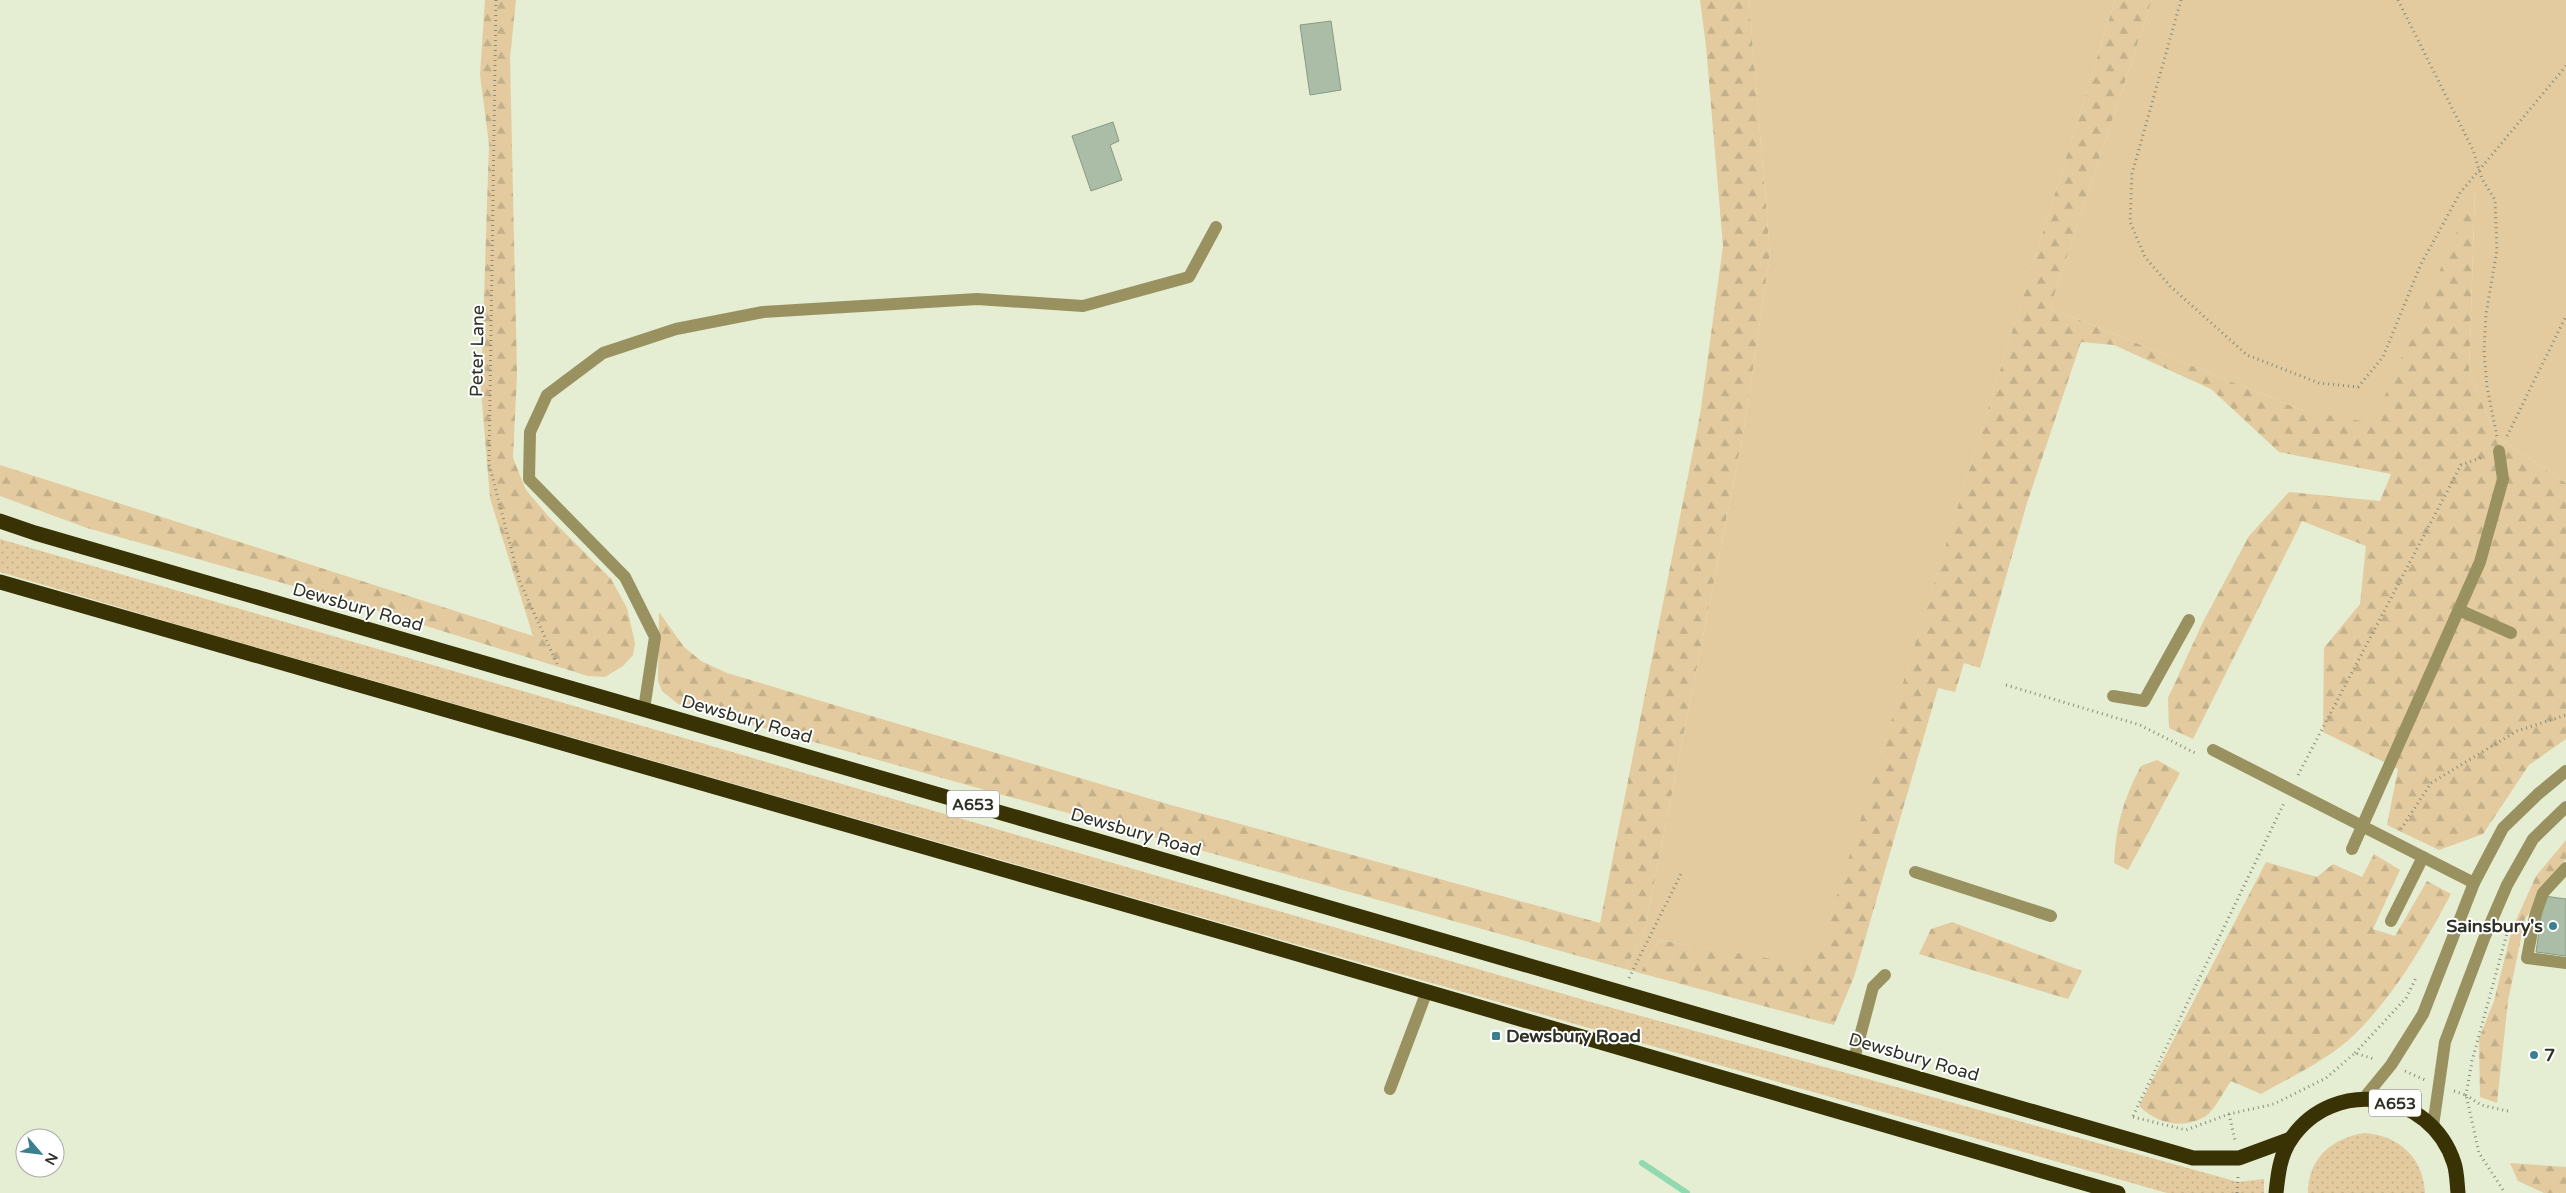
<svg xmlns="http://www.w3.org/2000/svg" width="2566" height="1193" font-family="'Varela Round',sans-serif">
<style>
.grass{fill:url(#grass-dots)}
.forest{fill:url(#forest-firs)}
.park{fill:#e3cb9f}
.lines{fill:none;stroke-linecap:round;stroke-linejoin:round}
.stream{stroke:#91daaf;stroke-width:6}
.building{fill:#abbda7;stroke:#899a84}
.path{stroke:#878c7a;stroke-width:3;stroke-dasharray:1 4;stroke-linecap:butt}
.minor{stroke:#999260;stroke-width:12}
.highway{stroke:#383204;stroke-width:15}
.poi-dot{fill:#3c7f8f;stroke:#fff;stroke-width:2}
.labels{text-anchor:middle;stroke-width:4;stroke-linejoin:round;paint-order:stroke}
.shield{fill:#fff;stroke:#6d6f67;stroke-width:1}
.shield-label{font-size:16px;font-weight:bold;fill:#2e3126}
.street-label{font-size:18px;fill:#2e3126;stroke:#fff}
.poi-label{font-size:18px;font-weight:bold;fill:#2e3126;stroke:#fff;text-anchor:start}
</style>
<defs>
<pattern id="grass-dots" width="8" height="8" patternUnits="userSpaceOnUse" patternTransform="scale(1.25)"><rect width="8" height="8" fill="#e3cb9f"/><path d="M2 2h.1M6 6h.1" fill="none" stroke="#c3af89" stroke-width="1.8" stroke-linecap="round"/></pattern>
<pattern id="forest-firs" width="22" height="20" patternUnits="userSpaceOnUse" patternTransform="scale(1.25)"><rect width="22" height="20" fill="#e3cb9f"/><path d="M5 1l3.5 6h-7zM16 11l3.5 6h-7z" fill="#c3af89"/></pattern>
</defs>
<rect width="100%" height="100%" fill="#e5edd2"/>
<g class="grass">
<polygon points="0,539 1598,1004 2238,1182 2264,1179 2264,1193 2167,1193 196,630 0,572"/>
<path d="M2365,1133c34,3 58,24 60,60h-117c0,-35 24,-55 57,-60z"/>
</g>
<g class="forest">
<polygon points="485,0 516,0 510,58 517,374 513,458 526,490 549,517 611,579 627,608 635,643 633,655 623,666 605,677 588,676 339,599 87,528 0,496 0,465 533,636 490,498 481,390 489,144 480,75"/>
<polygon points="1700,0 1749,0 1770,254 1744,429 1644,935 1625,969 678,704 662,691 658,681 659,612 684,647 701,661 727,673 1171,805 1600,923 1700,415 1723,246 1706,46"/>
<polygon points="2115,0 2152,0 2050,308 2304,411 2475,189 2469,374 2497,437 2566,483 2566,739 2529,765 2483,834 2439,850 2387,825 2398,769 2323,732 2324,648 2360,604 2366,546 2302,521 2193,739 2169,728 2168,698 2203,622 2249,536 2289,492 2380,501 2391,474 2279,452 2211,389 2114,345 2081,342 2027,503 1980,668 1964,663 1955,692 1938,688 1854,977 1834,1025 1640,973 1659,940 1815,965"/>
<path d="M2157,760l23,13 -52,97 -14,-7c2,-38 9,-63 27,-97z"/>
<polygon points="2566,840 2566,859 2525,919 2508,1001 2497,1103 2480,1097 2479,1039 2494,1001 2512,929 2536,876"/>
<path d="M2374,854l26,16 -27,59 22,7 32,-55 24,13c-27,50 -56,101 -97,141 -26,25 -62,41 -93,59l-30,-13c-6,8 -17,30 -25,35 -24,14 -48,8 -67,-10l127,-244 51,15 16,-13 29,13z"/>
<polygon points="1952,922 2082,971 2068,999 1919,954 1931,929"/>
<polygon points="2510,1163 2566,1167 2566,1193 2544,1193 2518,1181"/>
</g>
<g class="park">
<polygon points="1749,0 2115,0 1815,966 1659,940 1640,973 1625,969 1644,935 1744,429 1770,254"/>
<polygon points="2152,0 2566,0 2566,483 2497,437 2469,374 2475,190 2373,423 2304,411 2050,308"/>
</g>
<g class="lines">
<polyline class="stream" points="1642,1163 1687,1193"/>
</g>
<g class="building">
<polygon points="1331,21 1341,90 1310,95 1300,25"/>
<polygon points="1113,122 1119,141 1110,145 1122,180 1091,191 1072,136"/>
<polygon points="2544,896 2566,899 2566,956 2536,952"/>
</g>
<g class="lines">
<g class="path">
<polyline points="496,0 489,464 520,582 558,666"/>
<polyline points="2181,0 2132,174 2130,222 2145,257 2170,286 2247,355 2319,383 2358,387 2383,357 2421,264 2460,193 2566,66"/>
<polyline points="2398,0 2473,150 2482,179 2495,200 2497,250 2486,314 2484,351 2487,387 2497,437"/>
<polyline points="2507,436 2566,316"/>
<polyline points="2006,685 2140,725 2197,754"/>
<polyline points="2298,775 2461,465 2483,457"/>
<polyline points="2401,829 2431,783 2517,731 2566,715"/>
<polyline points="1629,978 1681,874"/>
<polyline points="2355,1053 2406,998 2417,976"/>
<polyline points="2405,1071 2425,1080"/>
<polyline points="2454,1091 2466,1095 2479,1153 2505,1193"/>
<polyline points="2508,1111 2481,1105 2466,1095 2472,1061 2509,926"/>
<polyline points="2229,1114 2235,1140"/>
<polyline points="2133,1116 2284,803"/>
<polyline points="2133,1117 2186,1130 2229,1114 2274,1104 2326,1078 2355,1053 2374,1059"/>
<polyline points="2237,1193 2238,1176"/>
</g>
<g class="minor">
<polyline points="2459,610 2511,633"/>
<polyline points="2113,696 2144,701 2189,620"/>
<polyline points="644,709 655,637 625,577 529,479 530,432 547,395 603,353 676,329 763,312 977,299 1083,306 1189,277 1216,227"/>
<polyline points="2213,750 2474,883"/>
<polyline points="2352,849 2480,562 2503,479 2499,451"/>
<polyline points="2566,868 2543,893 2535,916 2527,958 2566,963"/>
<polyline points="1915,872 2051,916"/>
<polyline points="2391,921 2423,857"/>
<polyline points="1854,1059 1873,987 1885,975"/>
<polyline points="1390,1089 1427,991"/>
<polyline points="2364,1098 2391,1065 2423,1014 2474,883 2503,828 2538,794 2566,771"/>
<polyline points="2433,1126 2445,1042 2485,936 2507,885 2533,839 2566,807"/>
</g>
<g class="highway">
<polyline points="0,521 35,533 2193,1158 2239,1158 2291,1139"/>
<polyline points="0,582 1239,937 2118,1193"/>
<path d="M2276,1193c2,-19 4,-38 15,-54 43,-63 140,-48 163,24 3,9 3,20 4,30"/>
</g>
</g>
<g class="poi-dot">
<circle cx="2553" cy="926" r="5"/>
<rect x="1491" y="1031" width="10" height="10" rx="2.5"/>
<circle cx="2534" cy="1055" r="5"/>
</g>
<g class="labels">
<g class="shield">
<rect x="947" y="790.5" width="52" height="27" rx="4"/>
<rect x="2369" y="1089.5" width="52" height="27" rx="4"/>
</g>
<g class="shield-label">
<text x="973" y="810">A653</text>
<text x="2395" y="1109">A653</text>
</g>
<g class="street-label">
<text transform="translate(477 351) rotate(-89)" y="6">Peter Lane</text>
<text transform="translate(358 607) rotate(16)" y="6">Dewsbury Road</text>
<text transform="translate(747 719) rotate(16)" y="6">Dewsbury Road</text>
<text transform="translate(1136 832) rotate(16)" y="6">Dewsbury Road</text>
<text transform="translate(1914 1057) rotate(16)" y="6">Dewsbury Road</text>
</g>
<g class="poi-label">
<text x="2543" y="932" text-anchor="end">Sainsbury's</text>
<text x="1506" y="1042">Dewsbury Road</text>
<text x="2544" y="1061">7</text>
</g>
</g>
<g transform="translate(40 1153) rotate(118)"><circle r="24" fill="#ffffff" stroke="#abada8"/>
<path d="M0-4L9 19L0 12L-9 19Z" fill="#3c7f8f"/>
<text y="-8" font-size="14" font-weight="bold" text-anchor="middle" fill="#2e3126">N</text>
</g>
</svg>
